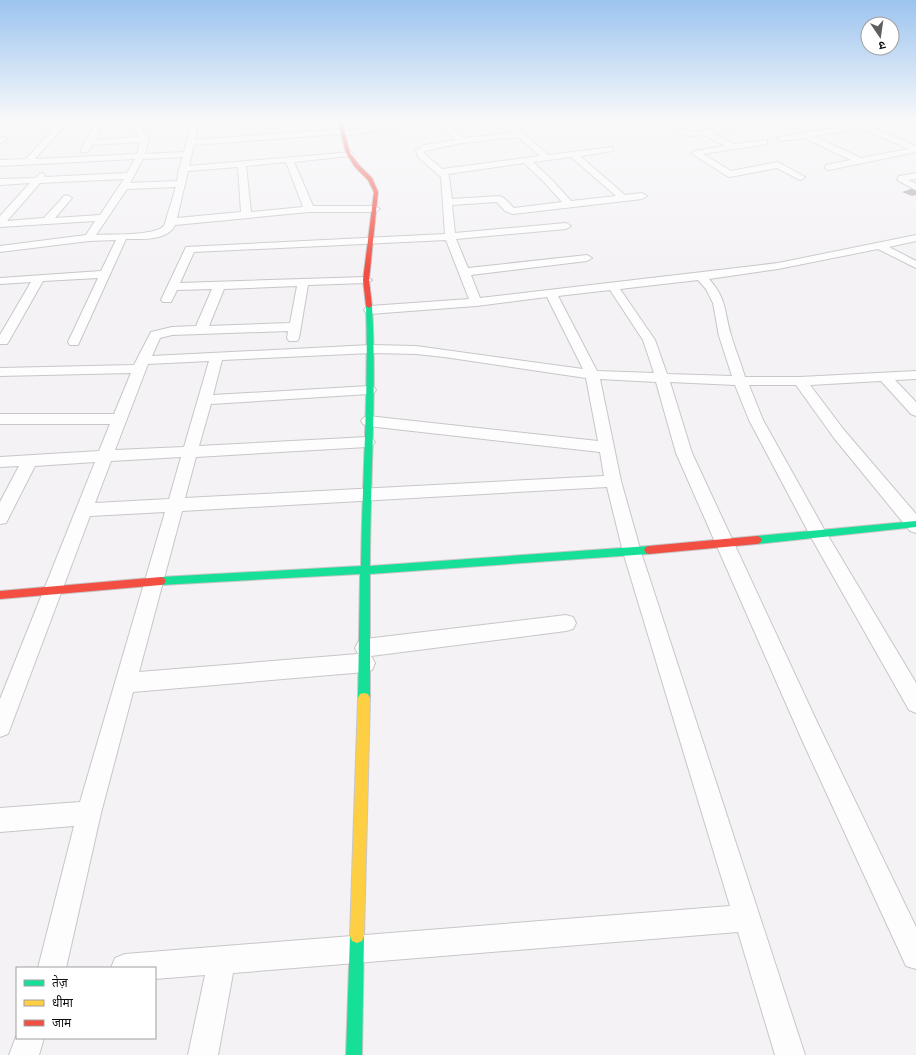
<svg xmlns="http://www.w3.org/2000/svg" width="916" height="1055" font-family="'Titillium Web','Noto Sans Devanagari',sans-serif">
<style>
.building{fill:#b1a4af}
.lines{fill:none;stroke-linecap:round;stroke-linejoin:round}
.street-casing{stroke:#c7c6c8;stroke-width:2}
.fast-casing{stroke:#c7c6c8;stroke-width:2}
.slow-casing{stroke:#c7c6c8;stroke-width:2}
.jam-casing{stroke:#c7c6c8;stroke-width:2}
.street{fill:#fdfdfe;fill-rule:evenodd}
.fast{fill:#16e098;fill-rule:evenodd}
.slow{fill:#ffcf43;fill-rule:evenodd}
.jam{fill:#f24e42;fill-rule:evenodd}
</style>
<rect width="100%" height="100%" fill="#f4f2f5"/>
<polygon class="building" points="914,188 916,189 916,195 912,196 902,192"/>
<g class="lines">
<g class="street-casing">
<g id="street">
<path d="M60,122h8l-33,37 102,-5 3,-12 -48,3 -4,7h-6l-1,-2 15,-28h6l1,2 -8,16 45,-3 -14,-15h9l8,8 6,9 -4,15 39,-2 7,-30h50l-4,2 -40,4 -2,12 147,-11 4,2 59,-9h22l-4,2 -80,12 -4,-2 -145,11 -5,21 163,-14 1,2 -1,2h-3l-55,6 19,44h62l5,3 -5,3h-66l-134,13c-7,16 -34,14 -49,14l-48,106h-8l-2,-3 30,-64 -55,3 -34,60 -2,3h-7v-9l31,-53 -31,2v-6l101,-7 15,-31 -27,1 -89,11v-6l86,-11 9,-14 -95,6v-11l30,-33 -30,2v-6l35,-1 6,-5 3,1 1,3 82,-4 8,-14 -135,7v-6l26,-1zM183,157l-4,12 -2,12 -47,2 13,-24zM286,162l17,45 -52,5 -5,-46zM238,167l3,45 -64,6 11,-47zM124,179l-24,36 -45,3 17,-20 -5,-3 -3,1 -20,22 -37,3 33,-38zM176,187l-12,39c-10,10 -52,8 -68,9l31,-46z"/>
<path d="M436,122h9l19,16 49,-5 -11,-11h9l37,33 65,-8v4l-33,5 45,39 17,-2 5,3 -5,3 -129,15 -8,-3 -8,-9 -45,3 3,28 111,-10 5,3 -5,3 -110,10 12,29 119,-13 5,3 -5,3 -116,14 9,23 298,-35 138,-28v6l-27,6 27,14v7l-38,-19 -100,20 -69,10c18,20 15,32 22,56 4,14 10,28 14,42h55l116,-6v8l-21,1 21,22v14l-5,-2 -30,-33 -71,4 34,45 72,84v19l-6,-2 -76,-93 -38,-53h-47l14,35 61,109 92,154v30l-7,-3 -97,-171 -63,-119 -14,-35 -65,-3 22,71 126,271 98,203v42l-10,-3 -104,-226 -126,-287 -20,-71 -56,-3 21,102 20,71 164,503h-30l-37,-123 -505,41 -15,82h-30l17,-80 -50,4v-11h-44l4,-10 10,-4 605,-48 -107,-354 -16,-65 -425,24 -43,161 219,-18 -3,-6 3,-6 7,-3 201,-24 7,2 3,6 -3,6 -7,2 -195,25 4,7 -3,7 -7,2 -232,20 -32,121 -35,155h-28l36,-142 -74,6v-24l80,-6 85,-290 -75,4 -79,210 -3,8 -8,3v-38l95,-237 -60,4 -29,57 -6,1v-22l19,-36 -19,1v-10l99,-6 11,-27h-110v-10h114l17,-41 -131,3v-8l134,-3 17,-33 21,-5 24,-1 16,-37 -35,1 -6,12h-8l-2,-2 25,-53 259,-13 -4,-57 -23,-20 -2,-7 9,-5 31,-5zM518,137l22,19 -98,13 -17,-15 -1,-3 38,-8zM571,157l45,39 -45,5 -20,-22 -18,-17zM524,163l21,20 17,19 -48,6 -10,-10 -5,-2 -47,3 -3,-23 -1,-2zM446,240l23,59 -99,7 -4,1 -2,3 2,3 4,1 106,-8 71,-9 36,72 -167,-23 -45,-1 -219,11 8,-18 12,-3 116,-4 -1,7 2,3h8l2,-3 9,-53 58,-2 6,-3 -6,-3 -186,6 14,-31zM698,280l8,9 7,14 6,33 13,40 -65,-2 -12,-34 -35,-51zM297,286l-7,37 -81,3 15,-37zM610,290l33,50 11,33 -57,-2 -39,-75zM371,353l45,1 28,3 142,21 12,63 -230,-25 -5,2 -2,3 2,3 5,2 232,26 4,24 -419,22 11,-41 171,-10 5,-1 3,-4 -3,-4 -5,-1 -168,9 12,-42 158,-10 5,-1 2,-3 -2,-3 -5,-1 -156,9 9,-35zM209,361l-25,86 -69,3 33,-86zM181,457l-12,42 -74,4 16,-42z"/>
<polygon points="645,122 661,122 643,127 640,127 640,123"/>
<path d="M661,122c16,0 20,8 34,10l51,-10h19l-53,11 23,11 29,-4h3v4l-64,10 28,17 47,-9 27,15 -4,3 -3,-1 -21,-11 -47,9 -3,-1 -36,-23 4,-2 30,-5 -21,-11 -9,1 -11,-1z"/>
<path d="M849,122h11l56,24v6l-87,18 -3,-1 -1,-2 1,-2 25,-5 -47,-22 -24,3 -4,-2 4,-2 74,-12zM861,128l48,21 -48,9 -47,-22z"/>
<polygon points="903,122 916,123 916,128 904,124"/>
<polygon points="0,137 3,137 7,139 0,144"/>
<polygon points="916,173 916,179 908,180 916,184 916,190 897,180 899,176"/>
<polygon points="17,1034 17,1038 44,1038 39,1055 9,1055"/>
</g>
</g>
<g class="fast-casing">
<g id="fast">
<path d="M369,304l3,2c5,86 -2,173 -2,260l279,-20 3,1 2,3 -2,3 -3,1 -279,20v124l-2,4 -4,1 -4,-1 -2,-4 2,-124 -199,11 -3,-1 -2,-3 2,-3 3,-1 200,-11c1,-86 8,-173 5,-260z"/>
<polygon points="916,521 916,527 757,544 754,543 752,540 754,537 757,536"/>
<polygon points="357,929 362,931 364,936 362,1055 346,1055 350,936 352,931"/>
</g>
</g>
<g class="slow-casing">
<polygon id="slow" points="364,693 368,694 370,698 364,936 362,941 357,943 352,941 350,936 358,698 360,694"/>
</g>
<g class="jam-casing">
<g id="jam">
<polygon points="338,122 342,122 350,153 359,165 372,178 378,192 369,280 372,306 369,308 366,306 363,280 374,192 368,180 355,167 346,153"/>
<polygon points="757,536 760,537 762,540 760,543 757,544 649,554 646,553 644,550 646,547 649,546"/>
<polygon points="161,577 164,578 166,581 164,584 161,585 0,599 0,591"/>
</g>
</g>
<use href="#street" class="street"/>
<use href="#fast" class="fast"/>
<use href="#slow" class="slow"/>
<use href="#jam" class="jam"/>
</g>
<linearGradient id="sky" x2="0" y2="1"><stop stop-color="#9bc4ef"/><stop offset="0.45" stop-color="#faf9fa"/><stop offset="1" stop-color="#faf9fa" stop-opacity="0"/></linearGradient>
<rect width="916" height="270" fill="url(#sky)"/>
<rect x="16" y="967" width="140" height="72" fill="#ffffff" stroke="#9f9f9f"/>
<rect x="24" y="980" width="20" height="6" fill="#16e098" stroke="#9f9f9f"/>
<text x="52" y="987" font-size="12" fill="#0f0e10">तेज़</text>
<rect x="24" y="1000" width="20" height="6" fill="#ffcf43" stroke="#9f9f9f"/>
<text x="52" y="1007" font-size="12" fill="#0f0e10">धीमा</text>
<rect x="24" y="1020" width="20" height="6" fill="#f24e42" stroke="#9f9f9f"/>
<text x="52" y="1027" font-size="12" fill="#0f0e10">जाम</text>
<g transform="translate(880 36) rotate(167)"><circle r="19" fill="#ffffff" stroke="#9f9f9f"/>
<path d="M0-3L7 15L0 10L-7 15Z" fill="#5f5e60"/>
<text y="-6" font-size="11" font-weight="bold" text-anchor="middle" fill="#0f0e10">उ</text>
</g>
</svg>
